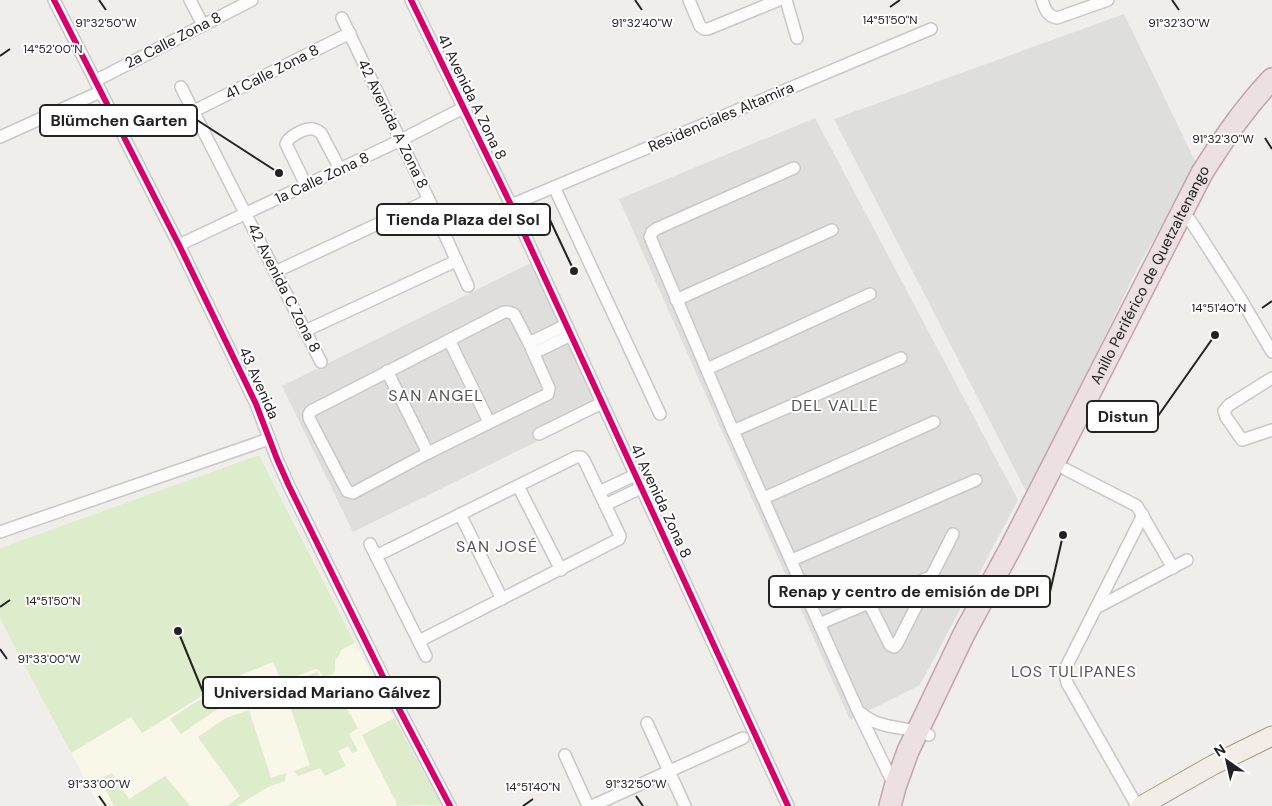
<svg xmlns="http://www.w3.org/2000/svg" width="1272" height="806" font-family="'DM Sans',sans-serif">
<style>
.residential{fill:#dfdedc}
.education{fill:#f8f7e8}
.religious{fill:#dededc}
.grass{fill:#ddeccb}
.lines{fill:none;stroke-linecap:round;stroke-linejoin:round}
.street-casing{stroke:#c9c8c7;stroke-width:14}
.primary-casing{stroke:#a79c86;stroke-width:21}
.highway-casing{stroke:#c5a2ac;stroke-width:24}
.street{stroke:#fdfcfc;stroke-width:11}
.primary{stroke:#f3ede7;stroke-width:19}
.highway{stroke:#ece0e2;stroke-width:21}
.cycleway-casing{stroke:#fff;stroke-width:9}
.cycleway{stroke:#d6006c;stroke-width:6}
.ticks{fill:none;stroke:#222;stroke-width:2}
.labels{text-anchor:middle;stroke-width:4;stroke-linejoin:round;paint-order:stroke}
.street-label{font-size:15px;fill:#222;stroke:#fff}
.neighbourhood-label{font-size:16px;letter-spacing:1px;fill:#555;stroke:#fff}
.ticks-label{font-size:12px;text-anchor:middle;fill:#222;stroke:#fff;stroke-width:4;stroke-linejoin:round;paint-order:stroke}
.leader{fill:none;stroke:#222;stroke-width:2}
.callout-dot{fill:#222;stroke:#fff;stroke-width:2}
.callout{fill:#fff;stroke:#222;stroke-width:2}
.callout-label{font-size:16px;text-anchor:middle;font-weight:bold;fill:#222}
</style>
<rect width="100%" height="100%" fill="#f0eeeb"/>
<g class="residential">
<polygon points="815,118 1018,500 920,685 850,720 619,199"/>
<polygon points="531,263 603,409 353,532 282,386"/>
</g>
<polygon class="education" points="259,455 415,759 442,806 99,806 0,619 0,548"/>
<polygon class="religious" points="1124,14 1197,165 1140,263 1028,495 834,119"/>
<g class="grass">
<polygon points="259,455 355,643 341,650 339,656 335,660 335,670 332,675 323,676 319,670 315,669 282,682 273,662 226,681 142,733 131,717 71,753 0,619 0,548"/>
<polygon points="317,672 334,702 342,700 358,728 349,734 358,751 352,753 348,746 338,751 346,766 325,776 320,768 298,776 294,771 310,765 283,686"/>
<path d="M244,677l6,16 -37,19 -32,22 -11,-15c24,-16 47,-31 74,-42z"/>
<polygon points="249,710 271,778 286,773 285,781 268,787 237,806 227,806 240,796 198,737 226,718"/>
<polygon points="394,718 442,806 421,805 397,806 396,802 362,735"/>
<polygon points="112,773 129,799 165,776 190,806 114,806 100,779"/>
</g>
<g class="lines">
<g class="street-casing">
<g id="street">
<polyline points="54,0 179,245 256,404 277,459 289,486 398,707 450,806"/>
<polyline points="190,0 203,25"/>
<polyline points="411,0 511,205 788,806"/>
<polyline points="689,0 700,26 704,29 708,29 779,0"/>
<polyline points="786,0 797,38"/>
<path d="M1042,0c3,9 5,16 15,18l51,-18"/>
<polyline points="342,18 429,200 468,286"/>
<polyline points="95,81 252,0"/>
<polyline points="181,87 321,362"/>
<polyline points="194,111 350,33"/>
<polyline points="0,137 100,92"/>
<polyline points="794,168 656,229 652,232 650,237 733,431 858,711 895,787"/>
<path d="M306,185l-20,-41c2,-7 17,-15 24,-15 4,-1 8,2 11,4l19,36"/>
<polyline points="554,187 660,414"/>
<polyline points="511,205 931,29"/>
<polyline points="1190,220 1239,296 1272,352"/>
<polyline points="179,245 401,140 463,108"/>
<polyline points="275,272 429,200"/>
<polyline points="676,300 832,230"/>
<polygon points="504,312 509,312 514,314 529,343 549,388 548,394 428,453 353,493 347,491 309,418 309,414 311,411"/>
<polyline points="305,331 456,261"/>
<polyline points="449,340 489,422"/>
<polyline points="529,343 566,325"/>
<polyline points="534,353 571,335"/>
<polyline points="707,369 870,294"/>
<polyline points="387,371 428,453"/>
<polyline points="1272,378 1229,405 1224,411 1226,417 1242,440 1272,430"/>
<polyline points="733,431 901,358"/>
<polyline points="539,434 602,403"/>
<polyline points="1065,469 1137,506 1173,568"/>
<polyline points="518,486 561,570"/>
<polyline points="599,492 635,475"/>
<polyline points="764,498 934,422"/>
<polyline points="605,505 641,488"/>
<polyline points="460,514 502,599"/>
<polyline points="0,532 269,439"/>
<polyline points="370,544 426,656"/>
<polyline points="376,556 576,457 581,457 584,460 620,536 619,539 419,641"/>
<polyline points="792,560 976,480"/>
<polyline points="869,603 890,645 894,647 897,644 953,534"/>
<polyline points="1096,608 1187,560"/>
<polyline points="819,624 930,577"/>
<path d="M861,713c18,17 47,13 68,22"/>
<polyline points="647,723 685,806"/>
<polyline points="565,755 588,806"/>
<polyline points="592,806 743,738"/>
<polyline points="1137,806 1067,683 1065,674 1067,665 1143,515"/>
</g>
</g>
<g class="primary-casing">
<polyline id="primary" points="1141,806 1213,765 1272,736"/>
</g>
<g class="highway-casing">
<g id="highway">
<path id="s1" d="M890,806l5,-19 13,-36 56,-117 46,-85 192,-376c22,-35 42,-64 70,-94"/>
</g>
</g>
<use href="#street" class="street"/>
<use href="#primary" class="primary"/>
<use href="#highway" class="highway"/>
<g class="cycleway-casing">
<g id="cycleway">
<polyline points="54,0 179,245 256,404 277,459 289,486 398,707 450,806"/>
<polyline points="411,0 511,205 788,806"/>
</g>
</g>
<use href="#cycleway" class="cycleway"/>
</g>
<path class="ticks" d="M99,0l7,10M635,0l7,10M1172,0l7,10M890,7l10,-7M0,56l10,-7M1265,138l7,11M1262,308l10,-7M0,607l10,-7M0,649l7,10M99,796l7,10M636,796l7,10M523,806l10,-7"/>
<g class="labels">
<g class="street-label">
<text transform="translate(173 40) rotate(-27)" y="5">2a Calle Zona 8</text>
<text transform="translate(272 72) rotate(-27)" y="5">41 Calle Zona 8</text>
<text transform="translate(472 97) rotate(64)" y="5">41 Avenida A Zona 8</text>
<text transform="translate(721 117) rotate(-23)" y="5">Residenciales Altamira</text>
<text transform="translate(393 124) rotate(64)" y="5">42 Avenida A Zona 8</text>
<text transform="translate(322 178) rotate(-25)" y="5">1a Calle Zona 8</text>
<text dy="5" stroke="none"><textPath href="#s1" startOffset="592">Anillo Periférico de Quetzaltenango</textPath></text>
<text transform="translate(284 288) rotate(63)" y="5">42 Avenida C Zona 8</text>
<text transform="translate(259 383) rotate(66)" y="5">43 Avenida</text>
<text transform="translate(661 501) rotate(65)" y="5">41 Avenida Zona 8</text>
</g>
<g class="neighbourhood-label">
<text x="436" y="401">SAN ANGEL</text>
<text x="835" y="411">DEL VALLE</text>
<text x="497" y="552">SAN JOSÉ</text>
<text x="1074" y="677">LOS TULIPANES</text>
</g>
</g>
<g class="ticks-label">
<text x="890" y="24">14°51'50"N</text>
<text x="106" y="27">91°32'50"W</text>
<text x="642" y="27">91°32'40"W</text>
<text x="1179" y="27">91°32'30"W</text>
<text x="53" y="53">14°52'00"N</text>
<text x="1223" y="143">91°32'30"W</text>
<text x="1219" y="312">14°51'40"N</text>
<text x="53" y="605">14°51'50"N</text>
<text x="49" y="663">91°33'00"W</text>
<text x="99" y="788">91°33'00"W</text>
<text x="636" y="788">91°32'50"W</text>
<text x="533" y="791">14°51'40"N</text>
</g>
<path class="leader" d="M279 173L197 120M574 271L550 220M1215 335L1158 416M1063 535L1050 592M178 631L203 692"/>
<g class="callout-dot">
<circle cx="279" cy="173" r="5"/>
<circle cx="574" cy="271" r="5"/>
<circle cx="1215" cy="335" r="5"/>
<circle cx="1063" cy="535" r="5"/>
<circle cx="178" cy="631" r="5"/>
</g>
<g class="callout">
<rect x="40" y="105" width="157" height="31" rx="5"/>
<rect x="377" y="204" width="173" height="31" rx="5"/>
<rect x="1087" y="401" width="71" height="31" rx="5"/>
<rect x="769" y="576" width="281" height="31" rx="5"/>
<rect x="203" y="677" width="237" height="31" rx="5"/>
</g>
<g class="callout-label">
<text x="119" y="126">Blümchen Garten</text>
<text x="463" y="225">Tienda Plaza del Sol</text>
<text x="1123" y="422">Distun</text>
<text x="909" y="597">Renap y centro de emisión de DPI</text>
<text x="322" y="698">Universidad Mariano Gálvez</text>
</g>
<g transform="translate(1227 761) rotate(326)" stroke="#ffffff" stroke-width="4" paint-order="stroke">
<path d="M0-4L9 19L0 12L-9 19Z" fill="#222222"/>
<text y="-8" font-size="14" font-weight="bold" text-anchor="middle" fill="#222222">N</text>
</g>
</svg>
